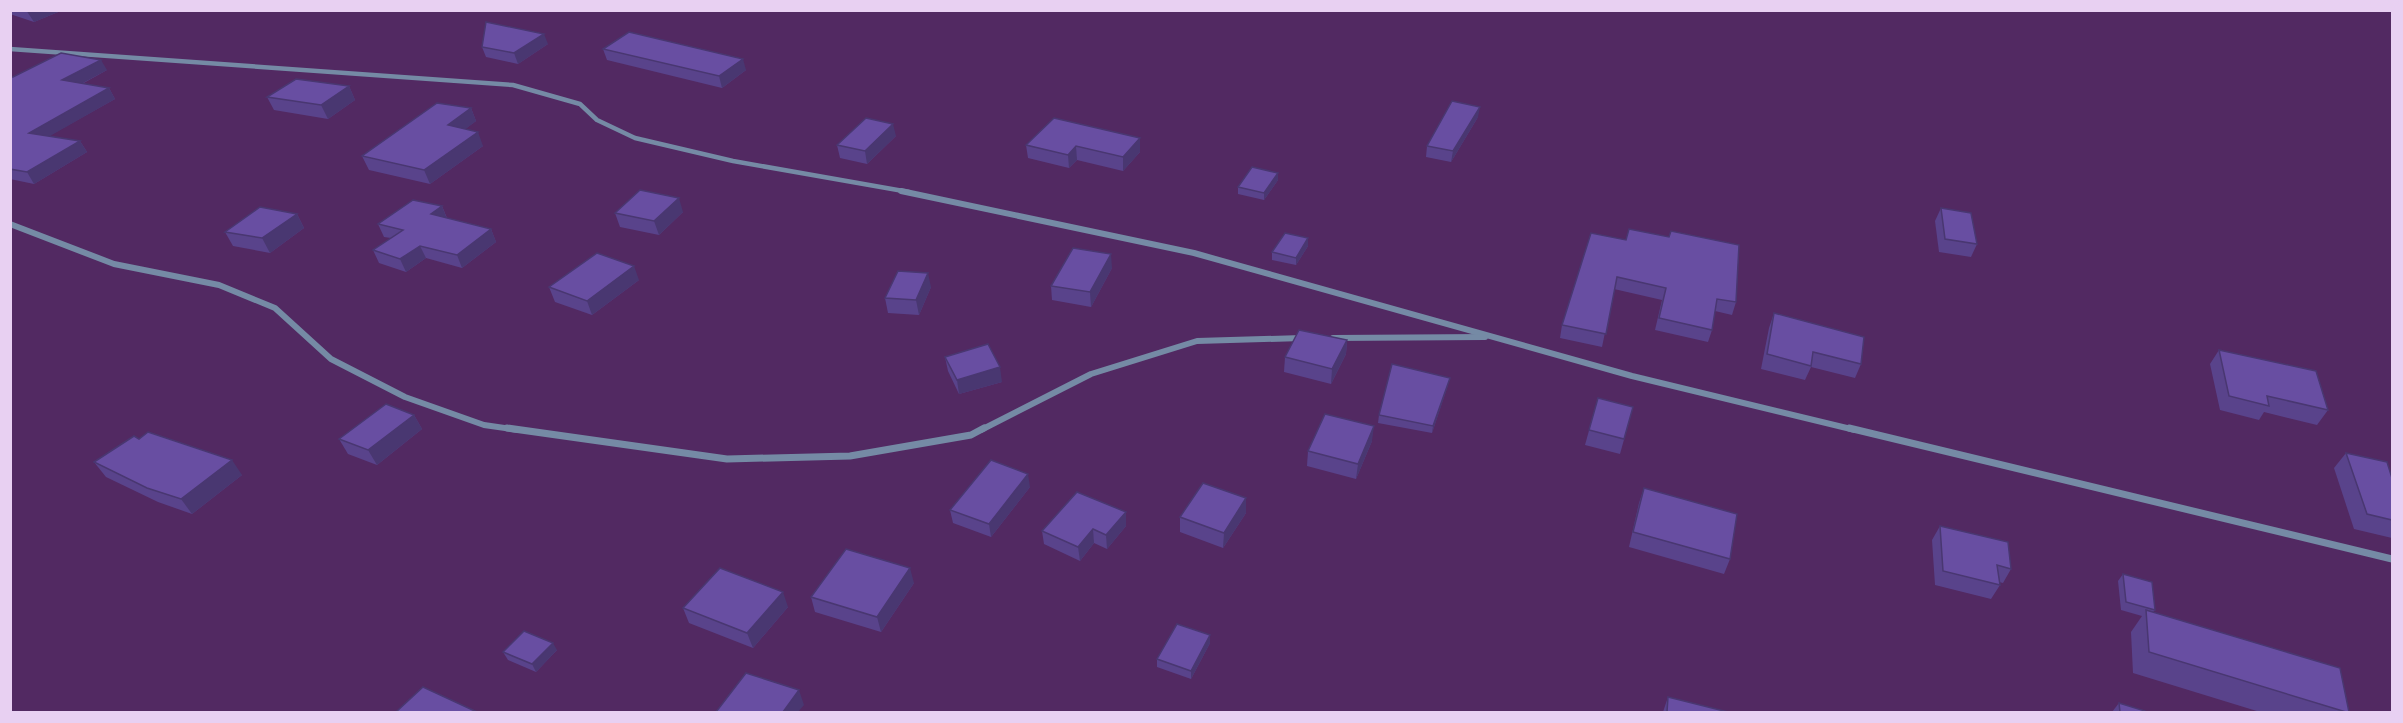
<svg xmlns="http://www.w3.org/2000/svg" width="2403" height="723" font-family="'DM Sans',sans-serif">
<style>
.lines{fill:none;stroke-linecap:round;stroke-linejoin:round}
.street-far2{stroke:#758aa5;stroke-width:4.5}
.street-far1{stroke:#758aa5;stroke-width:6}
.street{stroke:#758aa5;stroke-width:7}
.wall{fill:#59438b}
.shaded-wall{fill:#493771}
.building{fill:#684ea2;stroke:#493771;stroke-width:1.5}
</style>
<rect width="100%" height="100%" fill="#522962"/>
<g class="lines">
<polyline class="street-far2" points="10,49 513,85 580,104 597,120 635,138 733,161 909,192"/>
<g class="street-far1">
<polyline points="901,191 1194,253 1632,376 1855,430"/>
<polyline points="10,224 114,264 219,285 275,308 331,359 405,397 484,425 518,430"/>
<polyline points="1333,338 1485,337"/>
<polyline points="981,430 1091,374 1197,341 1302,338"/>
</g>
<g class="street">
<polyline points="507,428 727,459 850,456 971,435 984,428"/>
<polyline points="1849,428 2392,559"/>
</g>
</g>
<g class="wall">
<polygon points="10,10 63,10 34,22 10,14"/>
<polygon points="548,44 518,64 486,57 482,47"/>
<polygon points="603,49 746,70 722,88 607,60"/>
<polygon points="107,70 82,84 109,88 115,99 49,136 80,141 87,152 34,184 10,179 10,77"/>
<polygon points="349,86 355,100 328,119 274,110 267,97"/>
<polygon points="471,108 476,121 465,129 483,146 430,184 369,170 362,156"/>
<polygon points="1478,117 1451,162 1426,157 1427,146"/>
<polygon points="1054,118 1140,152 1123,171 1077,160 1069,168 1028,158 1026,145"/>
<polygon points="896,136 867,164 840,158 837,145"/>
<polygon points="1278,173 1278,180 1264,200 1238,194 1238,187"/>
<polygon points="442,206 447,218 491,229 496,242 462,268 426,258 406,272 379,263 373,250 391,238 384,237 378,224"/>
<polygon points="1941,208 1977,244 1971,257 1939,252 1935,221"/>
<polygon points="683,212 659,235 620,227 615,213"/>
<polygon points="297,214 304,228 270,253 233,246 225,232"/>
<polygon points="1591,233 1736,302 1732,315 1715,311 1712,330 1708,342 1655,330 1662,300 1614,289 1602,347 1560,338 1562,325"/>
<polygon points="1308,238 1308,246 1296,265 1272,260 1272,252"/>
<polygon points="1112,268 1091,307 1052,300 1051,286"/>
<polygon points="639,280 592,315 555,302 549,287"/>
<polygon points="931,287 919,315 888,313 885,298"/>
<polygon points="1774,313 1861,364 1855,378 1811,367 1805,380 1761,369 1769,328"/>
<polygon points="1347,340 1346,354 1331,384 1284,372 1285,357"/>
<polygon points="2219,350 2328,410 2317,425 2264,412 2259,420 2220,410 2210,364"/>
<polygon points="945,357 1002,382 959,394 948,371"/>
<polygon points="1448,385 1432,433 1378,423 1379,415"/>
<polygon points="1598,398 1633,407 1620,454 1585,445"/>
<polygon points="414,415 422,429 377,465 348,454 339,439"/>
<polygon points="139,439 242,475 192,514 158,502 106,477 94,462"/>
<polygon points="1372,441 1356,479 1307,466 1308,451"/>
<polygon points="2346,453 2392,478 2392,538 2354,529 2334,468"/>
<polygon points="1030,487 991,537 953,523 950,510"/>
<polygon points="1644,488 1730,559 1724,574 1629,547 1639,503"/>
<polygon points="1126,512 1126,526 1107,549 1094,543 1080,561 1044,544 1042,531"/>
<polygon points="1246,513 1223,548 1180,532 1180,517"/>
<polygon points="1940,526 2011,569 2003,583 1999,582 2000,585 1991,599 1935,585 1932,540"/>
<polygon points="2123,574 2155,610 2153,612 2349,712 2260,712 2133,673 2131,632 2142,616 2121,610 2118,581"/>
<polygon points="914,583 881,632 815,612 811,597"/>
<polygon points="788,607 753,648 689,623 683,608"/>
<polygon points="1210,643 1191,679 1157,667 1157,659"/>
<polygon points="557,650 536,672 508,660 503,652"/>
<polygon points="1668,697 1728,712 1663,712"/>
<polygon points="2119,703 2145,712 2112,712"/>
</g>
<g class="shaded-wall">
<polygon points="26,10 63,10 34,22"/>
<polygon points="544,34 548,44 518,64 514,53"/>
<polygon points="743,59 746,70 722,88 719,76"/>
<polygon points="101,60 107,70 68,91 62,80"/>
<polygon points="349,86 355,100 328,119 321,105"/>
<polygon points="109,88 115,99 36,144 29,133"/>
<polygon points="1480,107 1478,117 1451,162 1453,151"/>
<polygon points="471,108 476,121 454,138 448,125"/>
<polygon points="893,124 896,136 867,164 865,151"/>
<polygon points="478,132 483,146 430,184 424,170"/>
<polygon points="1140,138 1140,152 1123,171 1123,157"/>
<polygon points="80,141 87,152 34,184 27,172"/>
<polygon points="1076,146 1077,160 1069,168 1068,155"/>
<polygon points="1278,173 1278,180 1264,200 1264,193"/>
<polygon points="679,198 683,212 659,235 654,221"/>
<polygon points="442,206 447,219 431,214"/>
<polygon points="297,214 304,228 270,253 262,238"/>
<polygon points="491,229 496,242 462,268 457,255"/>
<polygon points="1308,238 1308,246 1296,265 1296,258"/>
<polygon points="420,246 426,258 406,272 400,259"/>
<polygon points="1111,254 1112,268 1091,307 1090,292"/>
<polygon points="634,266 639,280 592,315 587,301"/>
<polygon points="928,273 931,287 919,315 916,300"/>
<polygon points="1347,340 1346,354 1331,384 1332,369"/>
<polygon points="1000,367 1002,382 959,394 957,380"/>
<polygon points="1450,378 1448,385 1432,433 1433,426"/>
<polygon points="414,415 422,429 377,465 368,450"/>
<polygon points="1374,426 1372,441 1356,479 1358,464"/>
<polygon points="232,460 242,475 192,514 181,499"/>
<polygon points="1028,474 1030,487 991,537 989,524"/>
<polygon points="1246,498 1246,513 1223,548 1224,533"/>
<polygon points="1126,512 1126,526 1107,549 1106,535"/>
<polygon points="1093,529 1094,543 1080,561 1078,547"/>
<polygon points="910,568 914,583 881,632 877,617"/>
<polygon points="783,592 788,607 753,648 747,633"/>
<polygon points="1210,635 1210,643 1191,679 1191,671"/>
<polygon points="553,643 557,650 536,672 532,664"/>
<polygon points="799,690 804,705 798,712 783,712"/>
</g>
<g class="building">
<polygon points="486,22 544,34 514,53 482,47"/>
<polygon points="629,32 743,59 719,76 603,49"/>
<polygon points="61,53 101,60 62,80 109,88 29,133 80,141 27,172 10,169 10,77 13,77"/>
<polygon points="296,79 349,86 321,105 267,97"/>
<polygon points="1452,101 1480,107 1453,151 1427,146"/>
<polygon points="437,103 471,108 448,125 478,132 424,170 362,156"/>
<polygon points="866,118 893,124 865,151 837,145"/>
<polygon points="1054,118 1140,138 1123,157 1076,146 1068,155 1026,145"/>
<polygon points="1252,167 1278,173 1264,193 1238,187"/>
<polygon points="640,190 679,198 654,221 615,213"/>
<polygon points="413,200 442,206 431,214 491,229 457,255 420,246 400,259 373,250 403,230 378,224"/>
<polygon points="260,207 297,214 262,238 225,232"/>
<polygon points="1941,208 1971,213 1977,244 1945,239"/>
<polygon points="1629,229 1669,237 1671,231 1739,245 1736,302 1717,299 1712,330 1659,318 1666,288 1617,277 1606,334 1562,325 1591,233 1626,240"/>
<polygon points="1285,233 1308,238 1296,258 1272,252"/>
<polygon points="1073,248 1111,254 1090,292 1051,286"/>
<polygon points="597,253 634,266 587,301 549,287"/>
<polygon points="898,271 928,273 916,300 885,298"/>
<polygon points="1774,313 1864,337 1861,364 1813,352 1811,366 1767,354"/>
<polygon points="1299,330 1347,340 1332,369 1285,357"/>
<polygon points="988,344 1000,367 957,380 945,357"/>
<polygon points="2219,350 2316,371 2328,410 2267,396 2269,406 2229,396"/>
<polygon points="1392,364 1450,378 1433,426 1379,415"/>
<polygon points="1598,398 1633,407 1624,439 1589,430"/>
<polygon points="386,404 414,415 368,450 339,439"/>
<polygon points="1325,414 1374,426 1358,464 1308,451"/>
<polygon points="148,432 232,460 181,499 147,488 94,462 134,436 139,439"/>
<polygon points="2346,453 2387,462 2392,478 2392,520 2367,514"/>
<polygon points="991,460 1028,474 989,524 950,510"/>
<polygon points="1203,483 1246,498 1224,533 1180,517"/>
<polygon points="1644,488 1737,514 1730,559 1633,532"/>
<polygon points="1077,492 1126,512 1106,535 1093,529 1078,547 1042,531"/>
<polygon points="1940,526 2008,542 2011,569 1997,565 2000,585 1943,571"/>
<polygon points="846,549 910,568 877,617 811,597"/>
<polygon points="720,568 783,592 747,633 683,608"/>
<polygon points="2123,574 2152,582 2155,610 2126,602"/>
<polygon points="2146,610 2340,668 2349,712 2346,712 2149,652"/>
<polygon points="1177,624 1210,635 1191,671 1157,659"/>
<polygon points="524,631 553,643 532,664 503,652"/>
<polygon points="746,673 799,690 783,712 716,712"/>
<polygon points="423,687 477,712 396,712"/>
<polygon points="1668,697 1728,712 1667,712"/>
<polygon points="2119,703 2145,711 2145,712 2120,712"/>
</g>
<rect width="2403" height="723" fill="none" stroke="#e8d0f2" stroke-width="24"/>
</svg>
